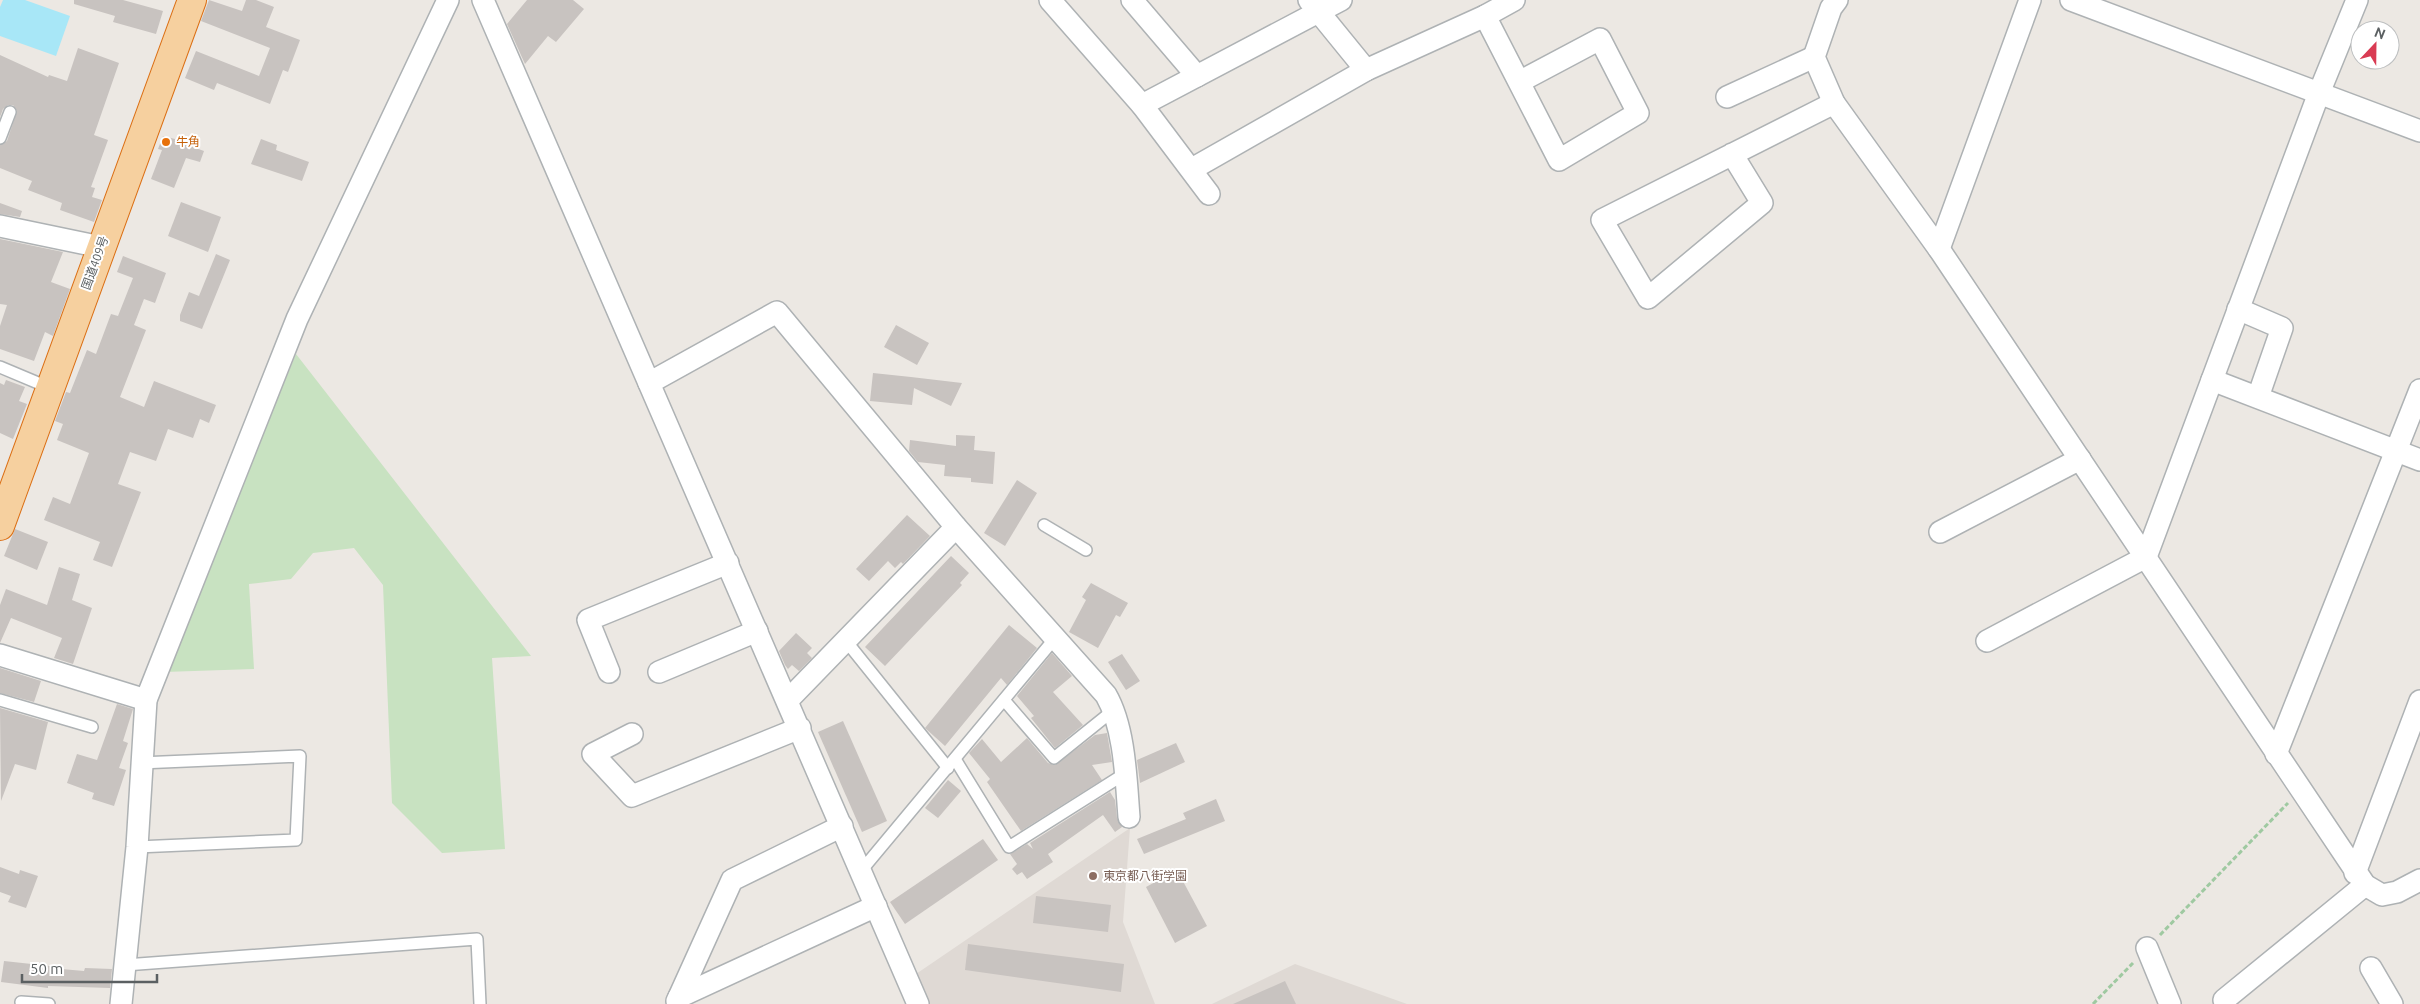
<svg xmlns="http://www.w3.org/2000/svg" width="2420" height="1004" font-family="Ubuntu,'Noto Sans JP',sans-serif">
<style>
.education{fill:#dfd9d4}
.green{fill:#c8e2c1}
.water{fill:#a8e7f7}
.building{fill:#c8c3c0}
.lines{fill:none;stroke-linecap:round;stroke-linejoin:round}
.service-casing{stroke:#aeb2b4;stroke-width:14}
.minor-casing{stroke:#aeb2b4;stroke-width:24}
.trunk-casing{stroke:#db6f14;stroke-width:30}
.path{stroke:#9fc9a1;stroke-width:3;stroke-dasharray:5 2.5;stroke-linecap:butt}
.service{stroke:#fff;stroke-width:11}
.minor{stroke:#fff;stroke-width:21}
.trunk{stroke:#f6d09f;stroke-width:28}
.food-dot{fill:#e8710a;stroke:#fff;stroke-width:2}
.education-dot{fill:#8d6e63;stroke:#fff;stroke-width:2}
.labels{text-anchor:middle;stroke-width:4;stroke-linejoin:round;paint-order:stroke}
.food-label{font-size:12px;fill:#c56008;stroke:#fff;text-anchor:start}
.street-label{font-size:12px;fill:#5b6062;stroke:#fff}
.education-label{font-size:12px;fill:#785e54;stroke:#fff;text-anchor:start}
</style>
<rect width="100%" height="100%" fill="#ece8e3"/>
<g class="education">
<polygon points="1130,828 1123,922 1155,1004 929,1004 916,974"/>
<polygon points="1295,964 1407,1004 1212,1004"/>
</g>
<polygon class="green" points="296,354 531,656 492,658 505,849 442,853 392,803 383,585 354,548 313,553 291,579 249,584 254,669 164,672"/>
<polygon class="water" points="3,0 25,0 70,16 56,56 0,36 0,7"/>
<g class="building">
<polygon points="74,0 123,0 163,11 156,34 113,22 115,16 74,4"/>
<polygon points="209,0 242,11 246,0 256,0 274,7 266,27 300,40 288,72 283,70 270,104 217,83 214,90 185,78 196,51 259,76 270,48 201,21"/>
<polygon points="527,0 573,0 584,9 556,42 548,36 525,64 507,24"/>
<polygon points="78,48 119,63 94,135 108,140 91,187 95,188 92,197 102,200 94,222 60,210 62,203 28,190 32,181 0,168 0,145 7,141 17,111 13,105 8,105 3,109 0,117 0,55 48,77 49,75 67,81"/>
<polygon points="163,136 191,143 190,146 204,151 200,162 186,158 174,188 151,179 162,150 158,149"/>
<polygon points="261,139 277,145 276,150 309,162 302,181 251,164"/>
<polygon points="181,202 221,217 208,252 168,236"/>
<polygon points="0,203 22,211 20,217 0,214"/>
<polygon points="0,239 63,252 51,282 70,289 53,336 45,332 34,361 0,349 0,326 7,305 0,304"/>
<polygon points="216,254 230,260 202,329 180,321 180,315 189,292 199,296"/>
<polygon points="123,256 166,273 155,303 144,299 134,325 146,330 120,397 144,407 154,381 216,405 209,423 200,419 193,438 168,429 156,461 130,452 118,484 141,492 112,567 93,560 100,542 44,520 53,497 70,504 89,453 57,440 63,424 55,421 66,392 70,393 87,350 96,354 111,314 118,316 133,278 117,272"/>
<polygon points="896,325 929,343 917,365 884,347"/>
<polygon points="873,373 911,377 962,383 951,406 914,388 912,405 870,401"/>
<polygon points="6,380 25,387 19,401 27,404 13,439 0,433 0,383 4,385"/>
<polygon points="956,435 975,436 974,450 995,452 993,484 971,482 971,478 944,476 945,465 918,462 909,451 910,440 956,446"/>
<polygon points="1017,480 1037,493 1005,546 984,533"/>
<polygon points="907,515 930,536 903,564 901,562 895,568 888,561 869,581 856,569"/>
<polygon points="15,529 48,542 37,570 4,556"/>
<polygon points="951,556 969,573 960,583 962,585 885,666 865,647"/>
<polygon points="59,567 80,574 72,600 92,608 73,664 54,658 62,638 11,618 0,643 0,605 6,589 47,605"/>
<polygon points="1091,583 1128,603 1120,617 1116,615 1098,648 1069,632 1086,600 1082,597"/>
<polygon points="1009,625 1037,648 1007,685 1001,678 945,746 925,728"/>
<polygon points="796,633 812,648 807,653 812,658 799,671 792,665 788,669 785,665 779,651"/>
<polygon points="1052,653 1072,676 1053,692 1083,725 1055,748 1031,718 1034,716 1017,696"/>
<polygon points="1122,654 1140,681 1126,690 1108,662"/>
<polygon points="0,668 41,681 34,702 0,693"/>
<polygon points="117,704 133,709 123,741 128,743 119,768 126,770 114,806 92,799 94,793 67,783 77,754 97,760"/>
<polygon points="0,708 48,722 36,770 15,764 1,801"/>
<polygon points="843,721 887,821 862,832 818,732"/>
<polygon points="1107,733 1112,762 1092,765 1102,780 1021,831 987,782 990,779 969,753 982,739 1001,762 1027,738 1048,763 1055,765 1095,735"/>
<polygon points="1176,743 1185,762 1140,783 1137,760"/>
<polygon points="948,780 961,791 938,818 925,808"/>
<polygon points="1110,792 1115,800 1117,818 1122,827 1115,832 1103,815 1048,854 1053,862 1027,879 1022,872 1017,875 1012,869 1017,864 1010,854 1027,844 1033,849 1030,843"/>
<polygon points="1216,799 1225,821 1144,854 1137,839 1186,819 1183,813"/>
<polygon points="983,839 998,860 905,924 890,902"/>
<polygon points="0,867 19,874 20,870 38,876 26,908 8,902 11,896 0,892"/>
<polygon points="1177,870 1207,926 1175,943 1146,887"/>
<polygon points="1036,896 1111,905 1108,932 1033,923"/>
<polygon points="968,944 1124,964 1121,992 965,970"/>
<polygon points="4,961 50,966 50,968 84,971 85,968 112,969 110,988 48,986 48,988 1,982"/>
<polygon points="1285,981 1296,1004 1233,1004"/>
</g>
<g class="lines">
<g class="service-casing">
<g id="service">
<polyline points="0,138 10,112"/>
<polyline points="0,367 50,388"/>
<polyline points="1044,525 1086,550"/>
<polyline points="846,641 948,768"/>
<polyline points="0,700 92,727"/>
<polyline points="1004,700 1054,758 1115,709"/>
<polyline points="955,759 1009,847 1126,773"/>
<polyline points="137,847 296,840 300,756 140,763"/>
<polyline points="861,871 1056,637"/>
<polyline points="125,965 477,939 480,1004"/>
<polyline points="21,1002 49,1004"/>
</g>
</g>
<g class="minor-casing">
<g id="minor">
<polyline points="483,0 918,1004"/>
<polyline points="1050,0 1142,105 1209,194"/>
<polyline points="1132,0 1197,76"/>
<polyline points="1309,0 1366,70"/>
<polyline points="1837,0 1831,8 1814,57 1834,103 1939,249 2365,885 2382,895 2397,892 2420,880"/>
<polyline points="2071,0 2420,131"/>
<polyline points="1485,16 1559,160 1638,113 1600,39 1519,82"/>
<polyline points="1727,97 1814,57"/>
<polyline points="1142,105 1341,0"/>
<polyline points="1732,154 1762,203 1648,298 1602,220 1834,103"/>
<polyline points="1192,169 1366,70 1485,16 1514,0"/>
<polyline points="0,226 101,247"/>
<polyline points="1939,249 2030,0"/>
<polyline points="2238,309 2282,328 2258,397"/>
<polyline points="2212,380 2420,460"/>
<path d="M649,383l128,-71 179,215 150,168c19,33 20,85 23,122"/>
<polyline points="1940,532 2080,459"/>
<polyline points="1987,641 2146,557 2319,93 2357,0"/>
<polyline points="0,655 146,700"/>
<polyline points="609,672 588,620 728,563"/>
<polyline points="659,672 757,631"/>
<polyline points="788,700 956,527"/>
<polyline points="632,734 593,754 632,796 800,728"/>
<polyline points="2276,754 2420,390"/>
<polyline points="2355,873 2420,701"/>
<polyline points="2147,948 2170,1004"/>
<polyline points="2371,968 2392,1004"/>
<polyline points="679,997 732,880 842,826"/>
<polyline points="2224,1000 2365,885"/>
<polyline points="677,1001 679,997 876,906"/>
<polyline points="121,1004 137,847 146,700 297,319 448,0"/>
</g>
</g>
<g class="trunk-casing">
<polyline id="trunk" points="0,526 192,0"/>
</g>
<g class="path">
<polyline points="2160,935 2288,803"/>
<polyline points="2093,1004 2133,963"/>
</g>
<use href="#service" class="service"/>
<use href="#minor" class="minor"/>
<use href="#trunk" class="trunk"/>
</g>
<circle class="food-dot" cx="166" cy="142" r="5"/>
<circle class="education-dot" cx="1093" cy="876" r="5"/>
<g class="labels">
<g class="food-label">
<text x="176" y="146">牛角</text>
</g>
<g class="street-label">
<text transform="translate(95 263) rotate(-70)" y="4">国道409号</text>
</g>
<g class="education-label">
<text x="1103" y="880">東京都八街学園</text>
</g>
</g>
<g transform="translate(2375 45) rotate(22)"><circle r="24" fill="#ffffff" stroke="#bdbfc0"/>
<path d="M0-4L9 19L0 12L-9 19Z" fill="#d93b53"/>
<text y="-8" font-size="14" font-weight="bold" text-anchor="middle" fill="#5b6062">N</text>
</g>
<path d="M22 974v8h135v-8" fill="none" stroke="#5b6062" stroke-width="2.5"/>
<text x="30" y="974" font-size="15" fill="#5b6062" stroke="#ffffff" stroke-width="4" paint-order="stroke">50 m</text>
</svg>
